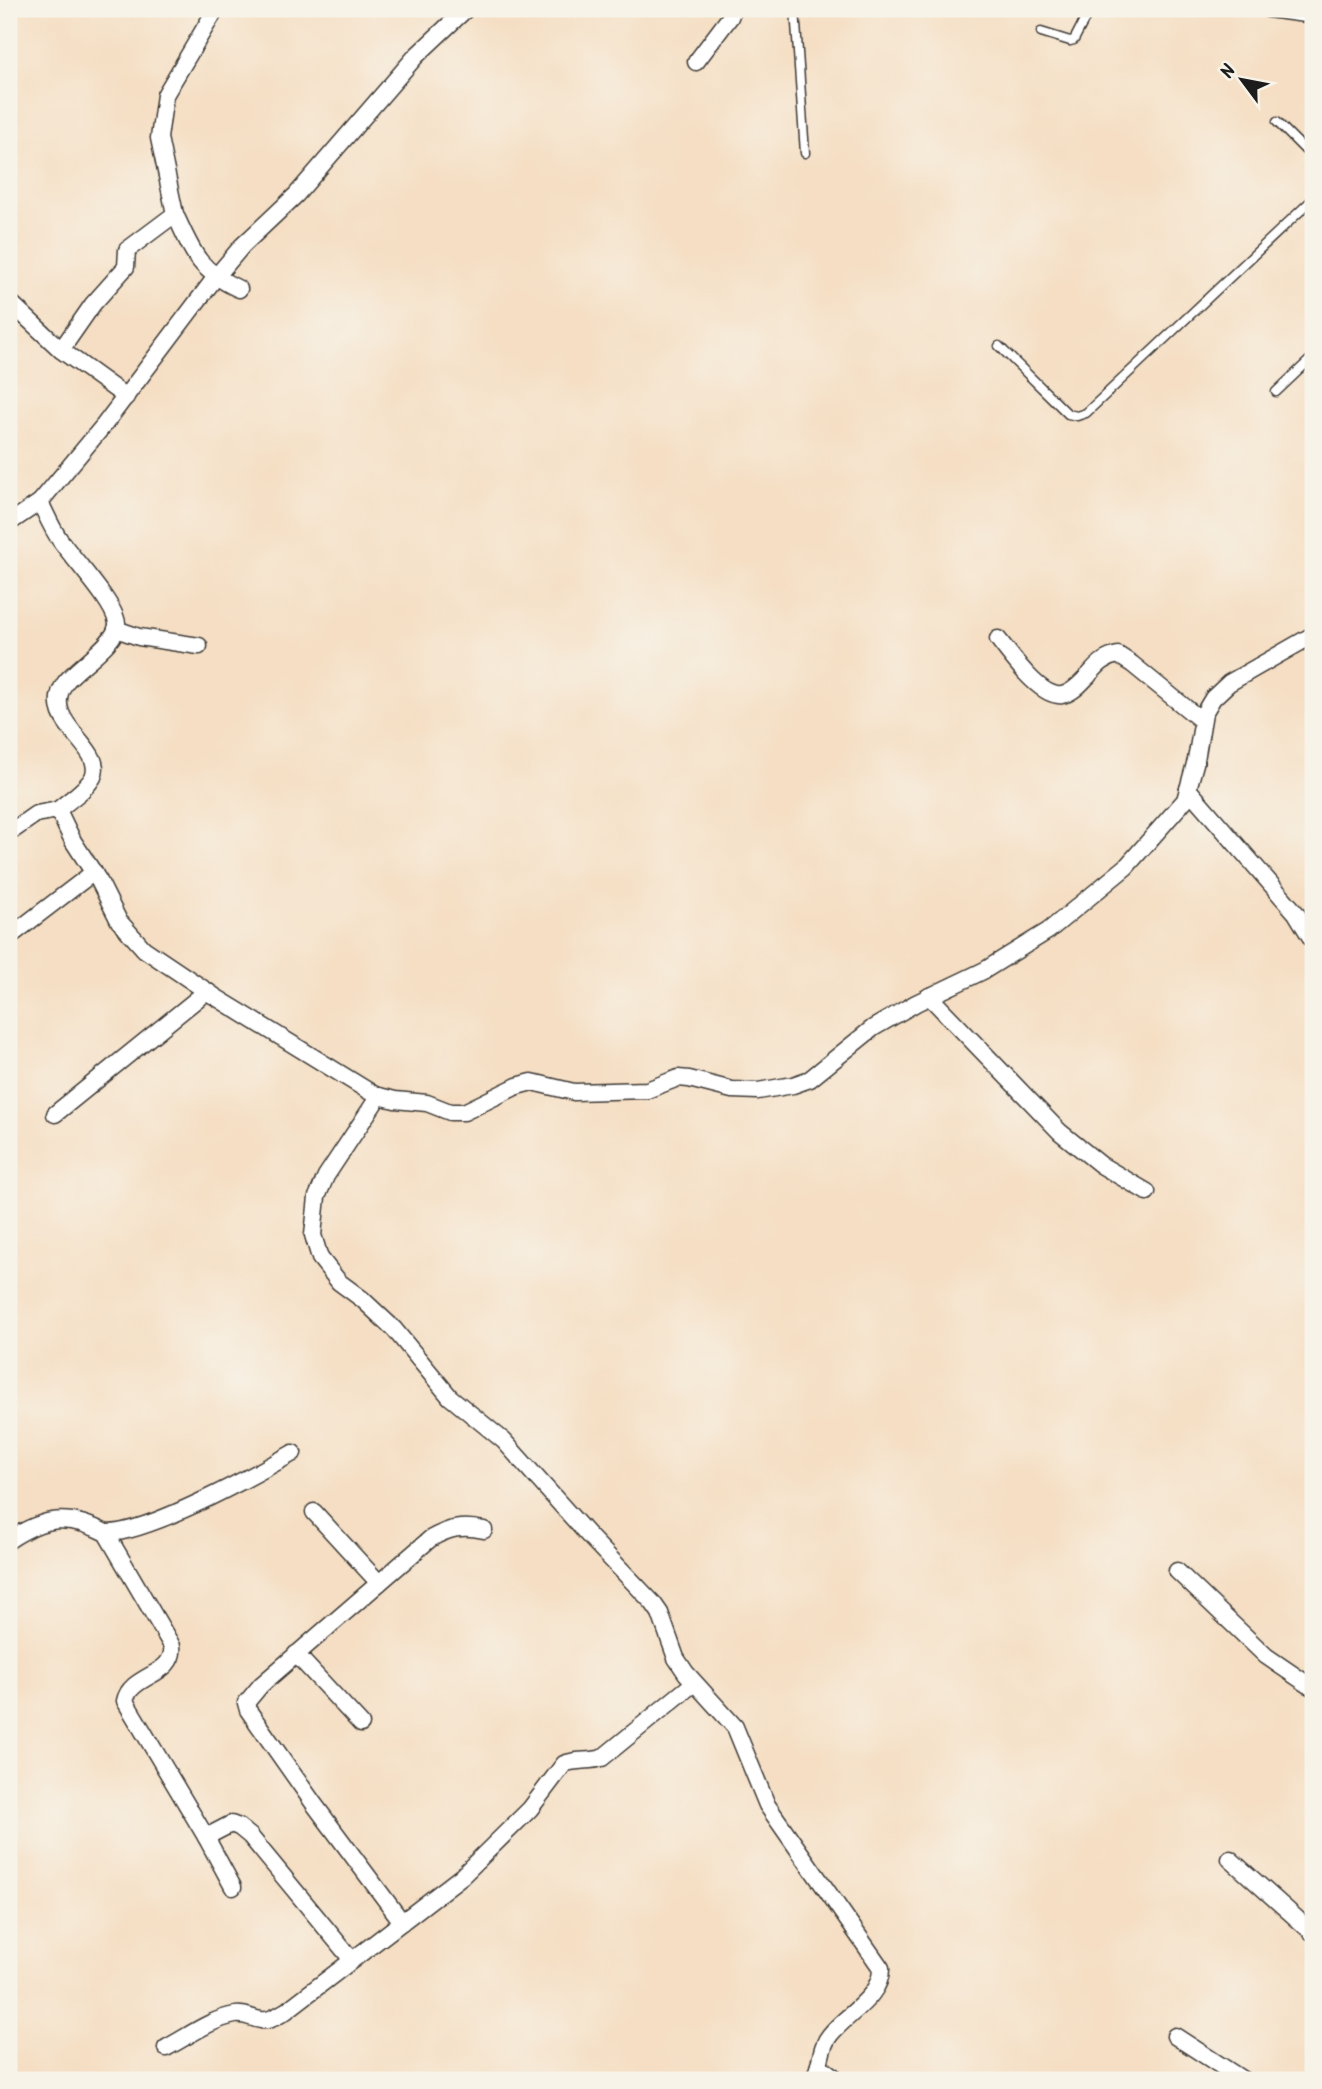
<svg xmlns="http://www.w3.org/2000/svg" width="1322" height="2089" font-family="Kalam,sans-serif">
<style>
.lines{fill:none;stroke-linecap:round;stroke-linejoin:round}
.lane-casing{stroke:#3d3935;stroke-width:11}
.street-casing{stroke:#3d3935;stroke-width:19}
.lane{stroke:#fff;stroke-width:8}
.street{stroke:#fff;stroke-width:16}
</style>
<rect width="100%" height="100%" fill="#f7f3e8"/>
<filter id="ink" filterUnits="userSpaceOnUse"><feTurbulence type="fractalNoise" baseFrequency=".0143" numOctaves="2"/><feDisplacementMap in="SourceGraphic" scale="14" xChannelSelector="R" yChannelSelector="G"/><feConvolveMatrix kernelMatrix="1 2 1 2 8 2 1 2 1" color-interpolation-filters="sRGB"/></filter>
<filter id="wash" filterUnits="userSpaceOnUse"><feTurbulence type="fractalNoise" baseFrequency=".00686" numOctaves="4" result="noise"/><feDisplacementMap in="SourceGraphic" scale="28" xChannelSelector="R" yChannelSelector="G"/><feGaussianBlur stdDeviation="1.57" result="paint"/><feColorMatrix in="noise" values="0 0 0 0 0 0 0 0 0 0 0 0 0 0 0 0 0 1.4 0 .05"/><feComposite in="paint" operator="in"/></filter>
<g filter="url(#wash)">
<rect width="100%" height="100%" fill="#f5dec3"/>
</g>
<g filter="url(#ink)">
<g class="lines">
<g class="lane-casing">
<g id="lane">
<polyline points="795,9 805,153"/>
<polyline points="1041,32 1070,41 1074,40 1090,9"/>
<polyline points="1277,122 1313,158"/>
<polyline points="999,346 1068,414 1077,416 1086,413 1313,199"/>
<polyline points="1276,392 1313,357"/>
</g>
</g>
<g class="street-casing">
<g id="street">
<polyline points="1268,9 1313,15"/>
<polyline points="696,62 730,17 733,9"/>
<path d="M175,214c18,39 23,56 64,75"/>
<polyline points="10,302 61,350 126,397"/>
<polyline points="61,350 93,304 126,267 127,250 175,214 159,138 165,95 216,9"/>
<path d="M40,502c6,12 12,27 20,38 13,19 54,62 57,83 2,19 -42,45 -52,60 -27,39 42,64 28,94 -7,13 -24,23 -35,33l15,31 26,40 20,40 25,28 70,47 161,99 20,5 32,3 23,9h14l53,-26 15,-4 42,10 73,-2 31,-12 11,1 43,11 26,1 35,-6 17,-6 63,-51 43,-25 69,-33 63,-39 78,-64 59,-67 11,-40 8,-47 9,-15 16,-15 84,-48"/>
<polyline points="9,523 40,502 104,425 215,278 242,246 296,195 416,56 466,9"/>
<polyline points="116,629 139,637 199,646"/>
<path d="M998,639c13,16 42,59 64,56 11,-2 19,-12 26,-19 10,-11 15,-18 30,-21l14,9 70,57"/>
<polyline points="1188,789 1296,913 1313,941"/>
<polyline points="9,833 36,814 58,810"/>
<polyline points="9,937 94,872"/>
<polyline points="929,996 1060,1132 1101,1165 1147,1192"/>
<path d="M379,1096l-53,80 -9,21 -4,38 7,23 19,24 23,17 32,30 56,68 54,44 84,94 65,68 7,10 16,45 10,15 49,54 32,78 114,163c1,29 -35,46 -51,67 -12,14 -7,32 -18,45"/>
<polyline points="55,1114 207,991"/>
<polyline points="314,1512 379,1583"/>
<path d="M106,1533c41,1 148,-58 187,-80"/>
<path d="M9,1540c35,-23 59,-27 97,-7l66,113c4,30 -42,28 -47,55l81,136 27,50"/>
<polyline points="1177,1571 1266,1656 1313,1688"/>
<polyline points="296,1654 361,1724"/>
<polyline points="206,1837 231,1824 239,1827 250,1836 352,1960"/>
<polyline points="1230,1859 1313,1933"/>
<path d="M402,1922l-88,-118 -66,-94 -2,-7 15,-18 169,-146c19,-11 32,-14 54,-9"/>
<polyline points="1175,2036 1243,2080"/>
<path d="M166,2048c21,-11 45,-29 69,-33 11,-2 16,4 26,5 8,2 18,-5 25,-9l176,-135 68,-67 34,-45c11,-5 26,-2 38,-6l92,-75"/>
<polyline points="819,2066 838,2080"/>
</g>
</g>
<use href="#lane" class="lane"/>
<use href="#street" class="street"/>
</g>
</g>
<rect width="1322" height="2089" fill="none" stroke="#f7f3e8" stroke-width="35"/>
<g transform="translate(1242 80) rotate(302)" stroke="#f7f3e8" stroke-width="5" paint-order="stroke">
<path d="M0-5L12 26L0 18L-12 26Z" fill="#1c1c1c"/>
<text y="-10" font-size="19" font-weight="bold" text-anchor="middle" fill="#1c1c1c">N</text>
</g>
</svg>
